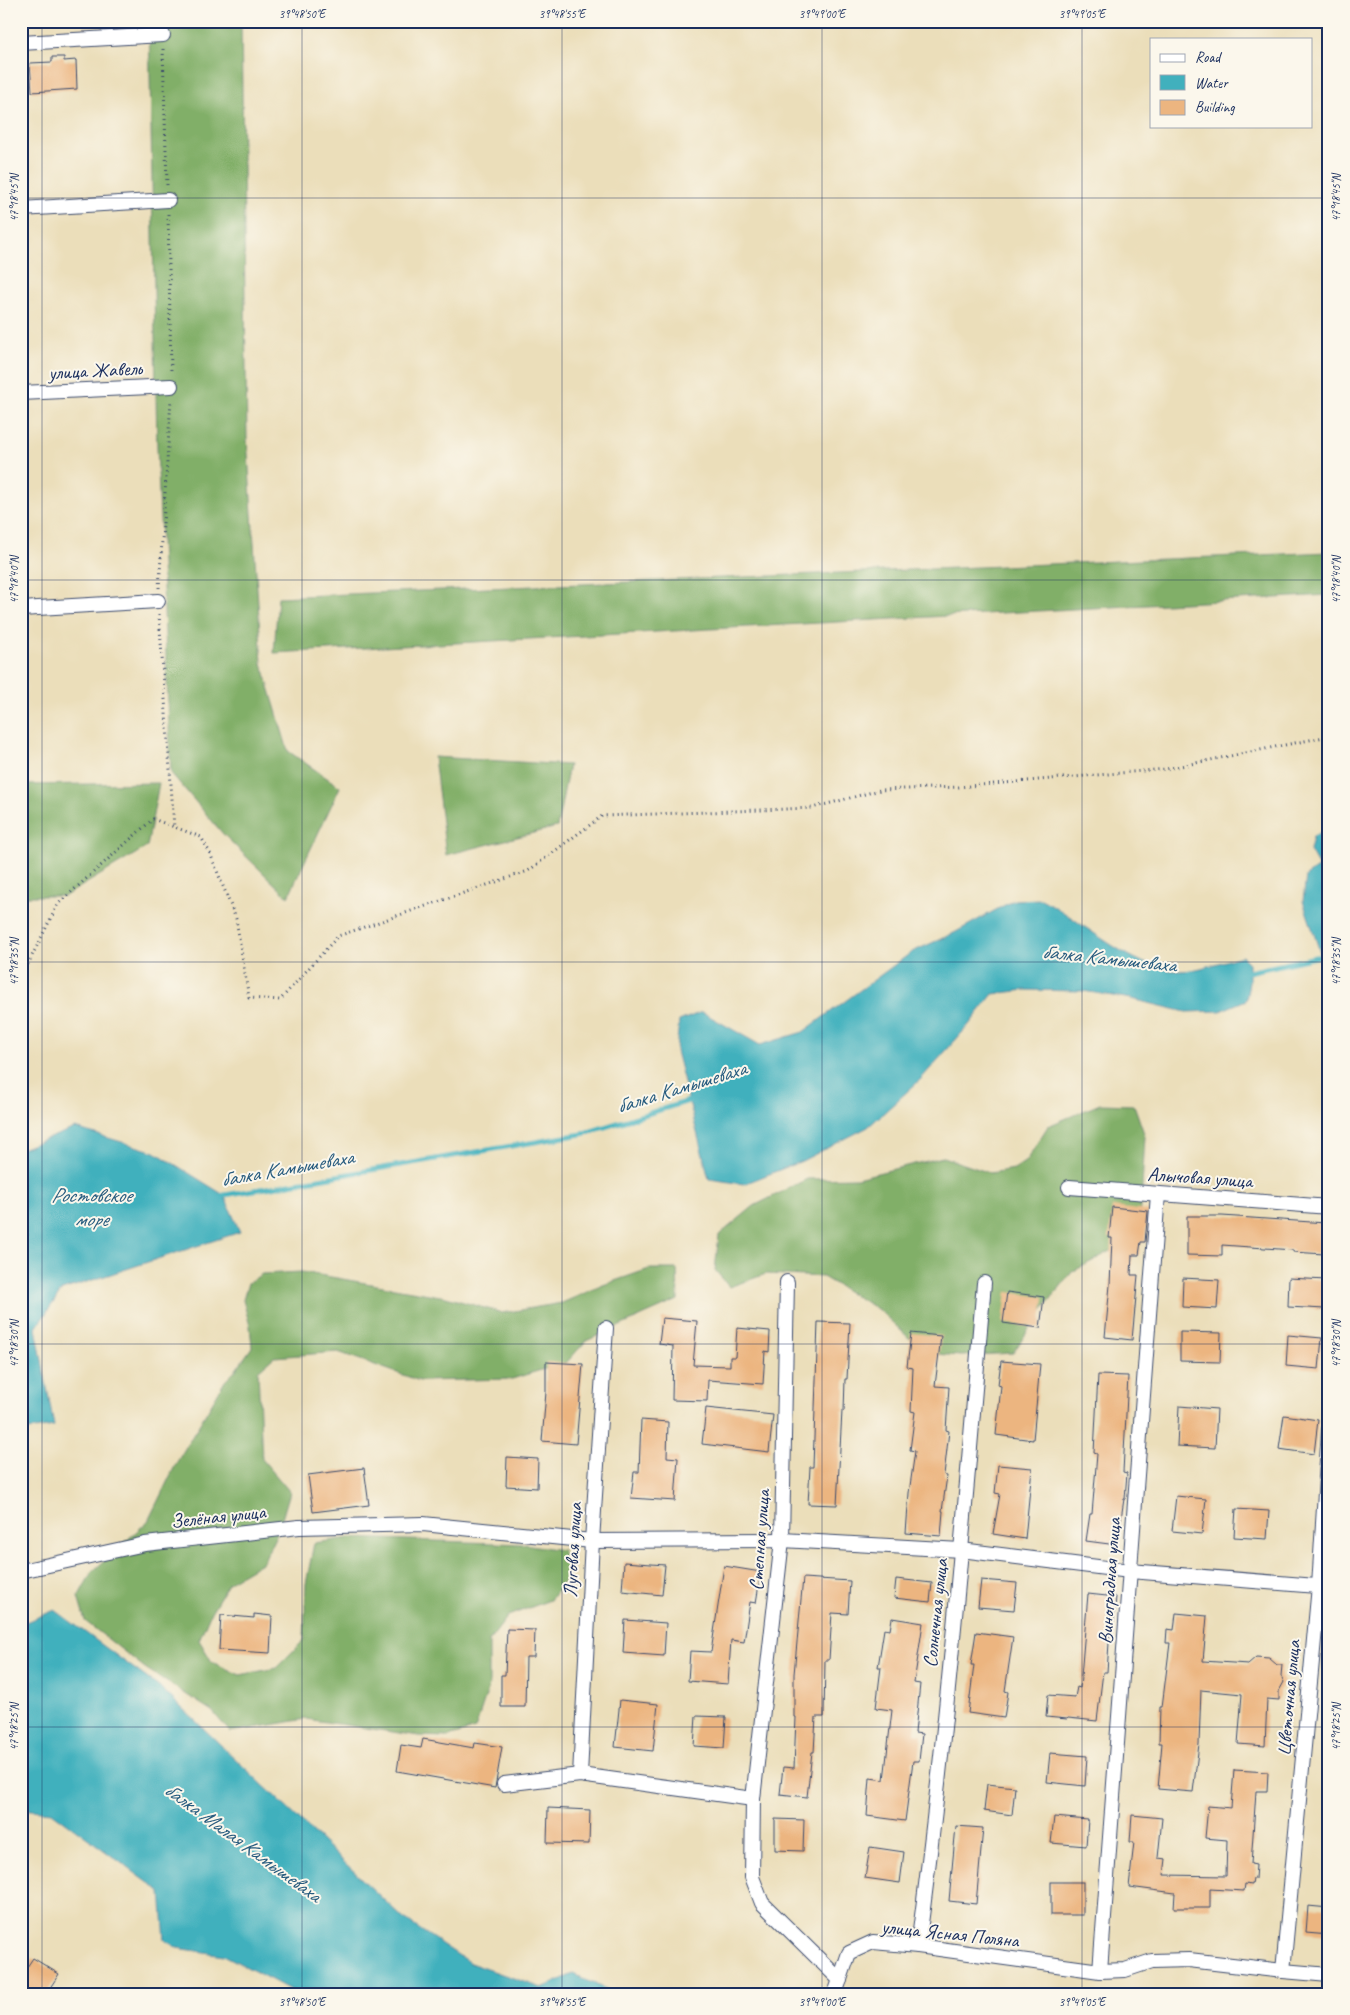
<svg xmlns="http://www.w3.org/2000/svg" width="1350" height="2015" font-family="Caveat,sans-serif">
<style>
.forest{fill:#81af68;stroke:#4e6f63}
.water{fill:#41b0bd;stroke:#2e708e}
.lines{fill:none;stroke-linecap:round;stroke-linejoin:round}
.stream{stroke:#41b0bd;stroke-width:5}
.building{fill:#ecb580}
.street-casing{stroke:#3a496c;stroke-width:16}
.path{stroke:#3a496c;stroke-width:3;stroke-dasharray:1 4;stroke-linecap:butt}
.street{stroke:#fff;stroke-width:14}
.ticks{fill:none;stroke:#1b2f5e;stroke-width:1;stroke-opacity:0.45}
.labels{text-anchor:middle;stroke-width:4;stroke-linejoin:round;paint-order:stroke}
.street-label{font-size:20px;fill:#1b2f5e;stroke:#fbf7ec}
.water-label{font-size:21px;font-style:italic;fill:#285c7f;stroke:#fbf7ec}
.neatline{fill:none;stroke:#1b2f5e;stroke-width:2}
.ticks-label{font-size:12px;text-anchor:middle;fill:#1b2f5e}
</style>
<rect width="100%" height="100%" fill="#fbf7ec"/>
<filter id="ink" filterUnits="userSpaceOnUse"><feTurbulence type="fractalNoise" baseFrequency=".02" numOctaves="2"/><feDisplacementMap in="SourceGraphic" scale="10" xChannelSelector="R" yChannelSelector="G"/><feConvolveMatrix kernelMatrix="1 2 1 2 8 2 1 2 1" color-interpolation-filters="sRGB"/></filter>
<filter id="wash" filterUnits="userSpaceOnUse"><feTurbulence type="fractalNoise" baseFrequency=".0096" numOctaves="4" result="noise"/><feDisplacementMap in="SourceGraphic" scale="20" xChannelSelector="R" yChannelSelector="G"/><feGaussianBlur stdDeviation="1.12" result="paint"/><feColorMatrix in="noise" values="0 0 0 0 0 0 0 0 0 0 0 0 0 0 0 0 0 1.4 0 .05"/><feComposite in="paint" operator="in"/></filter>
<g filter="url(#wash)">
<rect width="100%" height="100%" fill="#ebdeba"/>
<g class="forest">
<polygon points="149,21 241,21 247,439 262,663 288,751 340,787 288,897 224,835 171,773 157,447"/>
<polygon points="1329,552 1329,595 274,653 278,597"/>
<polygon points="434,757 569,765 557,827 446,855"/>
<polygon points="159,783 147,847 65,896 21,896 21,785"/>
<polygon points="1100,1104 1134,1105 1145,1136 1140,1222 1120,1246 1072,1272 1039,1314 1013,1353 961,1356 925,1353 879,1310 823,1277 766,1274 729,1287 715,1270 719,1235 754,1206 807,1179 857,1178 943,1157 990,1173 1014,1169 1026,1161 1048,1126"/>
<polygon points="649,1269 677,1269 678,1300 586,1341 567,1362 512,1379 420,1381 338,1352 274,1357 258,1371 262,1459 290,1492 279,1529 263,1562 229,1582 211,1612 199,1640 212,1662 240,1675 276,1668 304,1640 306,1584 314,1543 350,1538 524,1544 562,1550 570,1573 550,1600 508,1616 489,1641 489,1686 475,1729 448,1737 419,1736 306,1719 230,1732 212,1711 145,1668 85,1621 78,1597 92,1572 148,1521 177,1462 225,1381 235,1371 252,1347 250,1326 243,1300 248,1283 262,1274 302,1272 446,1297 502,1313 562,1303 603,1285"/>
</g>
<g class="water">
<polygon points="1328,829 1329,829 1329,979 1303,901 1306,876 1319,867 1310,851 1313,836"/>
<path d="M1041,899c40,20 92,72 138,72 21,0 43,-10 63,-15l7,7v19l-3,18 -26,11 -34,1 -54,-13 -49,-8 -58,-1 -32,4 -25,32 -48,54 -52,47 -66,34 -58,23 -35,-5 -33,-128 3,-30 23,-9 58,33 43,-13 109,-80 42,-19 60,-33z"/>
<polygon points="75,1128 155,1152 224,1195 240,1232 62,1290 36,1328 54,1426 21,1431 21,1149"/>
<polygon points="55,1610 163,1690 404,1919 470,1963 542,1988 573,1974 617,1994 298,1994 224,1955 177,1948 165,1940 161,1892 52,1812 21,1809 21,1624"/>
</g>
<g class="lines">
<g class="stream">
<polyline points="1244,973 1329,954"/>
<polyline points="219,1196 582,1134 695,1099"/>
</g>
</g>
<g id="blocks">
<g class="building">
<polygon points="52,57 64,57 64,61 76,60 77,89 32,92 30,63 52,62"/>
<polygon points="1112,1207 1148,1211 1145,1242 1141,1242 1139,1255 1132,1255 1131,1275 1138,1275 1132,1340 1105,1337 1110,1285 1112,1238 1109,1238"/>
<polygon points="1187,1216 1222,1216 1326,1223 1324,1254 1293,1252 1293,1250 1222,1245 1222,1256 1187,1255"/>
<polygon points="1183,1278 1219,1280 1217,1309 1182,1307"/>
<polygon points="1289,1278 1326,1280 1325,1309 1288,1307"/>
<polygon points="1007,1292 1044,1297 1040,1328 1003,1323"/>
<polygon points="662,1318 697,1321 693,1365 730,1366 730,1357 735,1357 737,1328 770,1331 769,1352 765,1351 763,1384 708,1380 707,1401 672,1400 673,1346 659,1344"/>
<polygon points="818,1322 850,1323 847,1379 845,1379 844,1411 842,1411 837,1505 808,1504 810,1467 813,1467"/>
<polygon points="1180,1332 1221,1333 1220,1362 1180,1361"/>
<polygon points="911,1333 941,1336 935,1386 949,1387 946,1430 949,1431 944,1475 947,1476 942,1511 943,1511 941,1536 906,1533 909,1493 915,1451 910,1450 915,1412 911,1411 913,1368 907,1367"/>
<polygon points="1288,1335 1322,1338 1319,1369 1286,1366"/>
<polygon points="1001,1361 1040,1364 1033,1440 996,1435 1001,1386 998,1385"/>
<polygon points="546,1362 583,1364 576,1444 542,1441 546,1392"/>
<polygon points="1098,1375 1128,1376 1123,1472 1127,1473 1125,1499 1124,1499 1117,1545 1086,1541 1090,1514 1092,1514 1097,1454 1094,1453"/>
<polygon points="1179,1406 1217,1409 1215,1448 1177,1446"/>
<polygon points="706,1408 773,1415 769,1452 702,1444"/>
<polygon points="1284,1415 1318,1420 1314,1454 1279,1449"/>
<polygon points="641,1420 668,1422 667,1457 678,1458 675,1501 631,1498 634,1472 639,1472"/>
<polygon points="507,1457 538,1459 537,1488 506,1486"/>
<polygon points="998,1465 1032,1468 1025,1539 993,1534 1000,1494 995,1493"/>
<polygon points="364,1468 369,1505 313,1512 308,1475"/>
<polygon points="1176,1496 1206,1499 1202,1534 1172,1531"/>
<polygon points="1236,1509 1269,1511 1267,1539 1234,1537"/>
<polygon points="624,1562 665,1565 662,1595 622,1591"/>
<polygon points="724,1566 761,1572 756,1603 750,1602 744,1642 731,1640 728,1684 688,1681 690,1651 711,1652"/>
<polygon points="803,1578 850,1581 848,1614 832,1613 829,1660 825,1660 824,1717 816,1717 814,1752 812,1752 807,1797 780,1794 783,1767 794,1768 796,1717 794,1717 794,1674"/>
<polygon points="896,1579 932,1583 930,1602 894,1598"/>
<polygon points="981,1580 1017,1583 1014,1610 978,1607"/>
<polygon points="1088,1594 1116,1597 1113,1629 1110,1628 1107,1672 1103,1672 1097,1721 1068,1718 1067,1719 1046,1717 1048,1695 1075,1697 1077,1687 1080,1688"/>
<polygon points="1176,1613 1207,1616 1203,1661 1248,1664 1256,1657 1269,1658 1277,1665 1282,1665 1281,1676 1284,1682 1279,1691 1279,1700 1267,1699 1265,1746 1238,1744 1242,1694 1201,1690 1199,1744 1193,1792 1158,1789 1162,1743 1159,1743 1160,1707 1162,1707 1170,1643 1166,1643 1167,1629 1174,1630"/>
<polygon points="254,1614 272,1616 270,1653 219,1650 221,1615 254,1618"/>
<polygon points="892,1618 923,1623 914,1683 920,1684 915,1733 922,1734 919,1761 913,1761 905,1821 867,1816 870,1778 884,1780 892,1710 876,1708 881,1667 878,1667 884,1629 890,1630"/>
<polygon points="625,1620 666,1623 664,1656 623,1653"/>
<polygon points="507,1629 535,1630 534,1657 526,1657 525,1707 501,1707 501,1675 505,1675"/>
<polygon points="976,1632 1013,1637 1005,1691 1008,1692 1004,1718 968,1713 974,1665 971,1665"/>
<polygon points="620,1700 658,1704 653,1751 615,1747"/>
<polygon points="696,1716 726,1717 724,1748 694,1746"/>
<polygon points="423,1739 474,1748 475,1743 502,1747 495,1788 397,1771 401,1745 421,1748"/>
<polygon points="1050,1753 1087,1756 1085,1786 1047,1782"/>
<polygon points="1234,1770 1268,1772 1267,1791 1256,1791 1251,1864 1256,1865 1255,1879 1253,1879 1252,1885 1245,1884 1244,1891 1210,1889 1210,1908 1174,1908 1175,1893 1129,1887 1134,1842 1130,1842 1132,1815 1162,1818 1158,1858 1166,1859 1164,1875 1226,1876 1227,1840 1205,1838 1208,1806 1231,1808"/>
<polygon points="987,1784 1015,1787 1012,1815 984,1811"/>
<polygon points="548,1808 590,1810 589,1844 547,1843"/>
<polygon points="1054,1817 1088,1820 1086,1846 1051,1843"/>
<polygon points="775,1819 804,1820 803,1851 775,1850"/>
<polygon points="956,1826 983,1828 976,1904 949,1901"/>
<polygon points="870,1847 904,1852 900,1883 865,1878"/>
<rect x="1051" y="1882" width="32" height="33"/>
<polygon points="1308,1906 1329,1908 1329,1935 1306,1933"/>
<polygon points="33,1958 59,1974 46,1994 21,1994 21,1976"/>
</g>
</g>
</g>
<g filter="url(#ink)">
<use href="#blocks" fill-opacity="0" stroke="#3a496c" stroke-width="1"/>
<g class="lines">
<g class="street-casing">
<g id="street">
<polyline points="21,43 163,35"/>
<polyline points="21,209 168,200"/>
<polyline points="21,393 171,386"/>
<polyline points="21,609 158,601"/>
<polyline points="1069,1187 1329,1207"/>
<polyline points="787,1282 782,1540 753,1799 752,1877 762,1903 840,1980"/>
<polyline points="21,1571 145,1544 299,1527 423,1524 592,1541 782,1540 961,1550 1130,1571 1329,1587"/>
<polyline points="580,1775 592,1541 606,1328"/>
<polyline points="504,1784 580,1775 753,1799"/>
<path d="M918,1946c30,-220 47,-441 66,-663"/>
<polyline points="1100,1971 1158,1194"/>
<polyline points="1283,1971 1319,1586 1329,1429"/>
<polyline points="835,1994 849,1953 873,1942 918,1946 1100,1971 1125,1970 1152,1961 1189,1960 1283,1971 1329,1975"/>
</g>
</g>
<g class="path">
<polyline points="163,49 167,185"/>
<polyline points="168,214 171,373"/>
<polyline points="159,588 171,399"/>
<polyline points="159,614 174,827"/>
<polyline points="21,978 58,904 153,819 201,837 210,853 236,919 249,998 280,1000 338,936 528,871 602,816 812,808 880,790 958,787 1166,769 1329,736"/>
</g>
<use href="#street" class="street"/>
</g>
</g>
<path class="ticks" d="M42,21v1973M302,21v1973M562,21v1973M822,21v1973M1082,21v1973M21,198h1308M21,580h1308M21,962h1308M21,1344h1308M21,1727h1308"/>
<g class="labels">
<g class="street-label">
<text transform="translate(95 370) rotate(-3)" y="7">улица Жавель</text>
<text transform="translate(1200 1177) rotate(4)" y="7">Алычовая улица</text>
<text transform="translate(218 1516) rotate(-6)" y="7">Зелёная улица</text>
<text transform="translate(759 1540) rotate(-86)" y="7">Степная улица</text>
<text transform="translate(572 1550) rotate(-87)" y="7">Луговая улица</text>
<text transform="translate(1109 1581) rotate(-86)" y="7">Виноградная улица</text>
<text transform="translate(935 1613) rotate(-84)" y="7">Солнечная улица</text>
<text transform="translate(1288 1698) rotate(-85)" y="7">Цветочная улица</text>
<text transform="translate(950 1933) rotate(6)" y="7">улица Ясная Поляна</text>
</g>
<g class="water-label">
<text transform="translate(1109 958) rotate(6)" y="7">балка Камышеваха</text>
<text transform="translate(681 1087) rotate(-17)" y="7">балка Камышеваха</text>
<text transform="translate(287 1168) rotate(-10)" y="7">балка Камышеваха</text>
<text x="91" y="1202">Ростовское<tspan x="91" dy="24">море</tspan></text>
<text transform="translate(243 1842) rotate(36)" y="7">балка Малая Камышеваха</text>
</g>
</g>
<rect width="1350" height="2015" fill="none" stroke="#fbf7ec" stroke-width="55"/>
<rect x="1150" y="38" width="162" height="90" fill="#fbf7ec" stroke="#a1a7b3"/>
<rect x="1160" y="54" width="25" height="8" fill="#ffffff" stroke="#a1a7b3"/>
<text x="1195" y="62" font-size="15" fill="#1b2f5e">Road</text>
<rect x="1160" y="75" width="25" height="15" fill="#41b0bd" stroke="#a1a7b3"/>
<text x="1195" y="88" font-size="15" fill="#1b2f5e">Water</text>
<rect x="1160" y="100" width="25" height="15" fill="#ecb580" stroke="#a1a7b3"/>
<text x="1195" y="112" font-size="15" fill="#1b2f5e">Building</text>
<rect x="28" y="28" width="1294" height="1960" class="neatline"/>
<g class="ticks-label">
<text x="302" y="18">39°48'50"E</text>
<text x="562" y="18">39°48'55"E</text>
<text x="822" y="18">39°49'00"E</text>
<text x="1082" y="18">39°49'05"E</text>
<text transform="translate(14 198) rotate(-90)" y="4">47°18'45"N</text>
<text transform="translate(1336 198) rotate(-90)" y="4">47°18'45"N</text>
<text transform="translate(14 580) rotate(-90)" y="4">47°18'40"N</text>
<text transform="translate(1336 580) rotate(-90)" y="4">47°18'40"N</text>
<text transform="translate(14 962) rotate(-90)" y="4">47°18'35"N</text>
<text transform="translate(1336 962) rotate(-90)" y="4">47°18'35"N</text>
<text transform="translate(14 1344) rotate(-90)" y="4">47°18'30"N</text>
<text transform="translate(1336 1344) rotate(-90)" y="4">47°18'30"N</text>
<text transform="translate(14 1727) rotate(-90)" y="4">47°18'25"N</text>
<text transform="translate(1336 1727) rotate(-90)" y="4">47°18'25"N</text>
<text x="302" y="2006">39°48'50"E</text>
<text x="562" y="2006">39°48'55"E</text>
<text x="822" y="2006">39°49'00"E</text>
<text x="1082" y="2006">39°49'05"E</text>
</g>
</svg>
